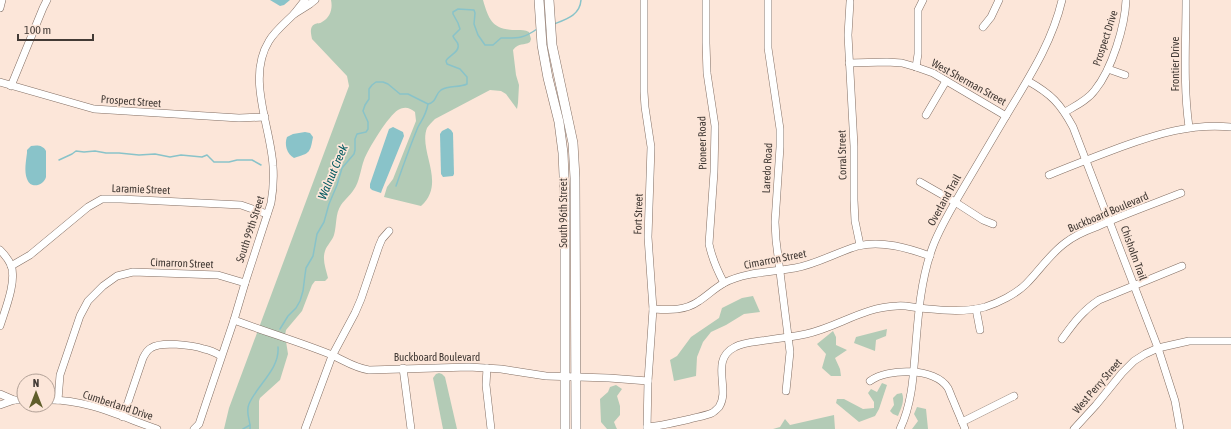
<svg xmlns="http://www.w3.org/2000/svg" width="1231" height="429" font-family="'Asap Condensed',sans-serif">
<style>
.green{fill:#b3cbb6}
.water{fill:#89c3c9}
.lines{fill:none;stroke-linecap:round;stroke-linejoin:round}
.stream{stroke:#89c3c9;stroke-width:1.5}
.minor-casing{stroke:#826e63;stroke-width:8}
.major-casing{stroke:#826e63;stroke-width:10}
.minor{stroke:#fff;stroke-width:7}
.major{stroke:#fff;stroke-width:9}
.labels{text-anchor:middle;stroke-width:3.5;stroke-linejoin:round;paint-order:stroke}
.street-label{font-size:11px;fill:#423a35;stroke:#fce6d9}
.water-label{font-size:12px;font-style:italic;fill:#00585f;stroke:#fce6d9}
</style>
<rect width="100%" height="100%" fill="#fce6d9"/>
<g class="green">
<path d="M331,0h152c6,21 10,30 34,30 5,0 8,0 12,2l2,7 -1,3c-6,4 -11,0 -17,8l3,25 3,10 -1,18 -1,6 -11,-15 -5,-3 -11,-1 -55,29c-3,3 -6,6 -8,9 -9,23 20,55 -6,78l-37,-9 3,-10 6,-8 23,-58 -1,-9c-5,-4 -10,-6 -17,-2 -9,5 -30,39 -34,50 -3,8 -4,18 -8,26 -4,8 -11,13 -15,19 -6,9 -4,20 -7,30 -2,6 -7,10 -9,16 -3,9 1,18 3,27l-3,3h-10l-3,4 -10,26 -16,19 -1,5 3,19 -8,26 -20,18 -1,3v28h-35l5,-21 120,-322 -2,-10 -35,-37c-1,-6 -3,-12 3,-15 5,-2 2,1 7,-2 8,-4 11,-13 9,-22z"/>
<polygon points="753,296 760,312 744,314 726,325 711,332 703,342 697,357 696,376 674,381 670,360 677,356 691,337 719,318 722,308 742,298"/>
<polygon points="887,329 886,336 876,340 875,351 854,343 856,337"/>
<polygon points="833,331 836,337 836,345 847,350 835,358 840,369 841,376 831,376 822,368 826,354 817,344"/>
<polygon points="439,373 442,374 445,377 457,429 443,429 433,378 436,374"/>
<polygon points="882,383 887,385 879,409 875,416 859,422 836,403 837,399 844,399 863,409 874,408 874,402 868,393 871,389 877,392"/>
<polygon points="616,385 622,389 617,396 620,406 620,415 614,422 616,427 617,429 607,429 601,422 600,399 608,392 610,387"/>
<path d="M902,393c3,8 -1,15 -4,23l-5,-2 -3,-3 4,-6 -1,-7 4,-4z"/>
<polygon points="917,407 926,409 928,429 912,429 918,421 914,414"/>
<polygon points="834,415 835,429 773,429 780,427 785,419 790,425"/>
</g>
<g class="water">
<polygon points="270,0 290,0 284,5 280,6"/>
<polygon points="393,127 403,132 404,136 382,190 381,193 372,190 370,188 370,184 389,129"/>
<polygon points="448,128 451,130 453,133 454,174 453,176 443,177 441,174 440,134 442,131"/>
<path d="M305,132l5,1 3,4c-3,16 -3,16 -19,21 -7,-4 -10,-13 -7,-21l6,-3z"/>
<path d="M31,146c6,-1 12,-1 15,5v26c-2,8 -15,13 -19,2 -3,-8 -1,-18 0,-26v-3z"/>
</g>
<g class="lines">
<g class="stream">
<path d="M554,24c13,-5 26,-9 27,-24"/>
<polyline points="59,160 72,154 76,151 84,152 95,151 106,153 119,153 139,155 155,154 170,157 181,155 202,157 207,155 214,162 229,162 237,160 252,160 261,165"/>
<path d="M396,186c7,-20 14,-40 22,-59 5,-9 8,-12 10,-23"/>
<path d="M280,329l8,-13 8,-8 4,-7 3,-10 2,-16 1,-7 7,-12 4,-22 7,-12 5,-18 8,-19 5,-17 12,-14 1,-4v-11l2,-5 9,-2 2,-3v-7l-5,-11 2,-6 4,-6v-10l3,-4 4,-3h7l5,2 12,10h8l20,10c9,-2 7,-10 13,-14 8,-5 18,-2 26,-6v-7l-7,-8 -13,-5 -1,-3c2,-5 14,-9 12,-16 0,-4 -4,-5 -5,-9l7,-7 -2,-6 -5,-9v-2l5,-3 16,1 1,3 -1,11 4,11 7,10h8l8,-7c16,0 22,1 36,-9"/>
<polyline points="243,429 250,425"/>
<path d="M250,429c1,-8 -5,-16 -1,-25 8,-19 31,-35 29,-57"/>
</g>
<g class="minor-casing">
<g id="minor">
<polyline points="305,0 294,14 310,4 315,0"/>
<polyline points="644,0 644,92 645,107 651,147 648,237 653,309 648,381 647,429"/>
<path d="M706,0v43l1,30 8,53 -1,46 -5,72c3,14 8,26 15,39"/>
<polyline points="768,0 768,48 780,129 780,147 775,222 776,240 790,352 786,391"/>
<path d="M1186,0c0,42 -3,85 3,127"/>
<polyline points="850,2 848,35 854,146 854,200 855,221 860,245"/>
<polyline points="0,8 2,0"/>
<polyline points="983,27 991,17 999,0"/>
<polyline points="849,63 887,62 902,63 916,67 933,73 1006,116"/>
<polyline points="916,67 918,54 918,10 923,0"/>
<polyline points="1108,69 1125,75"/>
<path d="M1028,81c23,13 32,22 45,46l85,221 17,53 5,28"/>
<polyline points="0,82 94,109 239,118 265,117"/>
<polyline points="11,86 43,8 47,0"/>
<path d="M1065,112c10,-6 23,-12 30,-22 17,-21 30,-64 31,-90"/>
<polyline points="926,115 946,81"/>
<path d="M1049,175c24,-10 48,-19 72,-28 36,-13 71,-24 110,-20"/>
<polyline points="920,182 955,202 983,220 993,224"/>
<path d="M0,250c4,4 8,9 11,15 6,16 -6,45 -11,61"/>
<polyline points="11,266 30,255 88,207 102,199 121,199 241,205 267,214"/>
<path d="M653,309c16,1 32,2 46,-8 9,-6 16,-13 25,-18 21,-11 48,-11 71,-15 22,-4 42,-16 63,-22 23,-6 50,2 72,10"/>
<polyline points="976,309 980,330"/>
<path d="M234,320c32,12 66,22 98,35 13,6 23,13 37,15l100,-3 32,2 45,7 63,2 39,3"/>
<path d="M1062,339c11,-15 20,-28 37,-39l83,-34"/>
<polyline points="403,368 411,429"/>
<polyline points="487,368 486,385 491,429"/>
<path d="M870,381c18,-13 65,-14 78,7 2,4 3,8 5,12 4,10 8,19 12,29"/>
<polyline points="0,394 14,400"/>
<path d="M48,400c38,-1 74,17 109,29"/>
<polyline points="58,400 60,375 80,316 88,301 103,286 117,276 133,272 218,275 245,283"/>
<polyline points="0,405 14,400 24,400"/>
<path d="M123,417l20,-59c2,-4 4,-8 8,-10 10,-7 41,-3 53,1 6,1 12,4 17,7"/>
<polyline points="962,422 1014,396"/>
<path d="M647,427c15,-1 29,-5 43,-8 7,-2 15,-3 22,-6 2,-1 5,-4 7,-6 12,-18 -10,-47 16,-60 7,-4 17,-5 25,-6 15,-2 31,-4 46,-7 32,-7 57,-27 91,-28 7,-1 14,1 22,2 22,2 44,5 66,-1 13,-4 31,-13 41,-23 13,-13 24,-30 39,-41 9,-7 20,-12 31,-16 28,-13 57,-23 85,-34"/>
<path d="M194,429l5,-5 7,-21 28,-83 11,-37 26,-80c2,-12 3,-24 2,-37 -2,-39 -27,-88 -4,-125 6,-10 16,-18 25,-27"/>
<polyline points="305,429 332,356 355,313 361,299 379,246 382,239 389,231"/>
<path d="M900,429c11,-23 13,-48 15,-74 3,-37 5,-74 18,-109 8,-21 20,-40 31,-59 14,-24 28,-47 42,-71 22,-37 46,-73 56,-116"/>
<polyline points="1074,429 1096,405 1122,373 1134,361 1145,354 1158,348 1189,341 1231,341"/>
</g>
</g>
<g class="major-casing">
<g id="major">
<polyline points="539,0 542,45 548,78 559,122 563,153 565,198 565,429"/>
<polyline points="549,0 552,45 573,143 575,178 576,429"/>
</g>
</g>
<use href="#minor" class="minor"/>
<use href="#major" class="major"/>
</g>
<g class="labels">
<g class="street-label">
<text transform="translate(1105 38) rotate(-72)" y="4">Prospect Drive</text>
<text transform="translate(1175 64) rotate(-90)" y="4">Frontier Drive</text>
<text transform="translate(969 82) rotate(29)" y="4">West Sherman Street</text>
<text transform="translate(131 101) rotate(4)" y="4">Prospect Street</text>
<text transform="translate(702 143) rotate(-91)" y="4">Pioneer Road</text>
<text transform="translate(842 155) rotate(-91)" y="4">Corral Street</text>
<text transform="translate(767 168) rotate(-87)" y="4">Laredo Road</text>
<text transform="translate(141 189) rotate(2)" y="4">Laramie Street</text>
<text transform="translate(944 200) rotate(-61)" y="4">Overland Trail</text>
<text transform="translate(1108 212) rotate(-23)" y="4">Buckboard Boulevard</text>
<text transform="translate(563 213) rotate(-90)" y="4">South 96th Street</text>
<text transform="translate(638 214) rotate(-88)" y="4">Fort Street</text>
<text transform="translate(250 229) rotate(-72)" y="4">South 99th Street</text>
<text transform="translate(1134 253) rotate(70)" y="4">Chisholm Trail</text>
<text transform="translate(775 259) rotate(-11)" y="4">Cimarron Street</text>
<text transform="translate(182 263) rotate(2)" y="4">Cimarron Street</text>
<text x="437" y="361">Buckboard Boulevard</text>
<text transform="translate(1097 386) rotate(-49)" y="4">West Perry Street</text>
<text transform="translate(118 405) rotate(18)" y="4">Cumberland Drive</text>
</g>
<g class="water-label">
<text transform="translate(333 172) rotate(-67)" y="4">Walnut Creek</text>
</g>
</g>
<g transform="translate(36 393)"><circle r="19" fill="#fce6d9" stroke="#b2a197"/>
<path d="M0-3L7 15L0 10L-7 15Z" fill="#605e2b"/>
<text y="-6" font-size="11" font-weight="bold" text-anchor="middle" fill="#423a35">N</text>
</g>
<path d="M18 34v6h75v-6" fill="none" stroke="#423a35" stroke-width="2"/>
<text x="24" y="34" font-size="12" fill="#423a35" stroke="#fce6d9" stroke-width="3" paint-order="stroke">100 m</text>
</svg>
